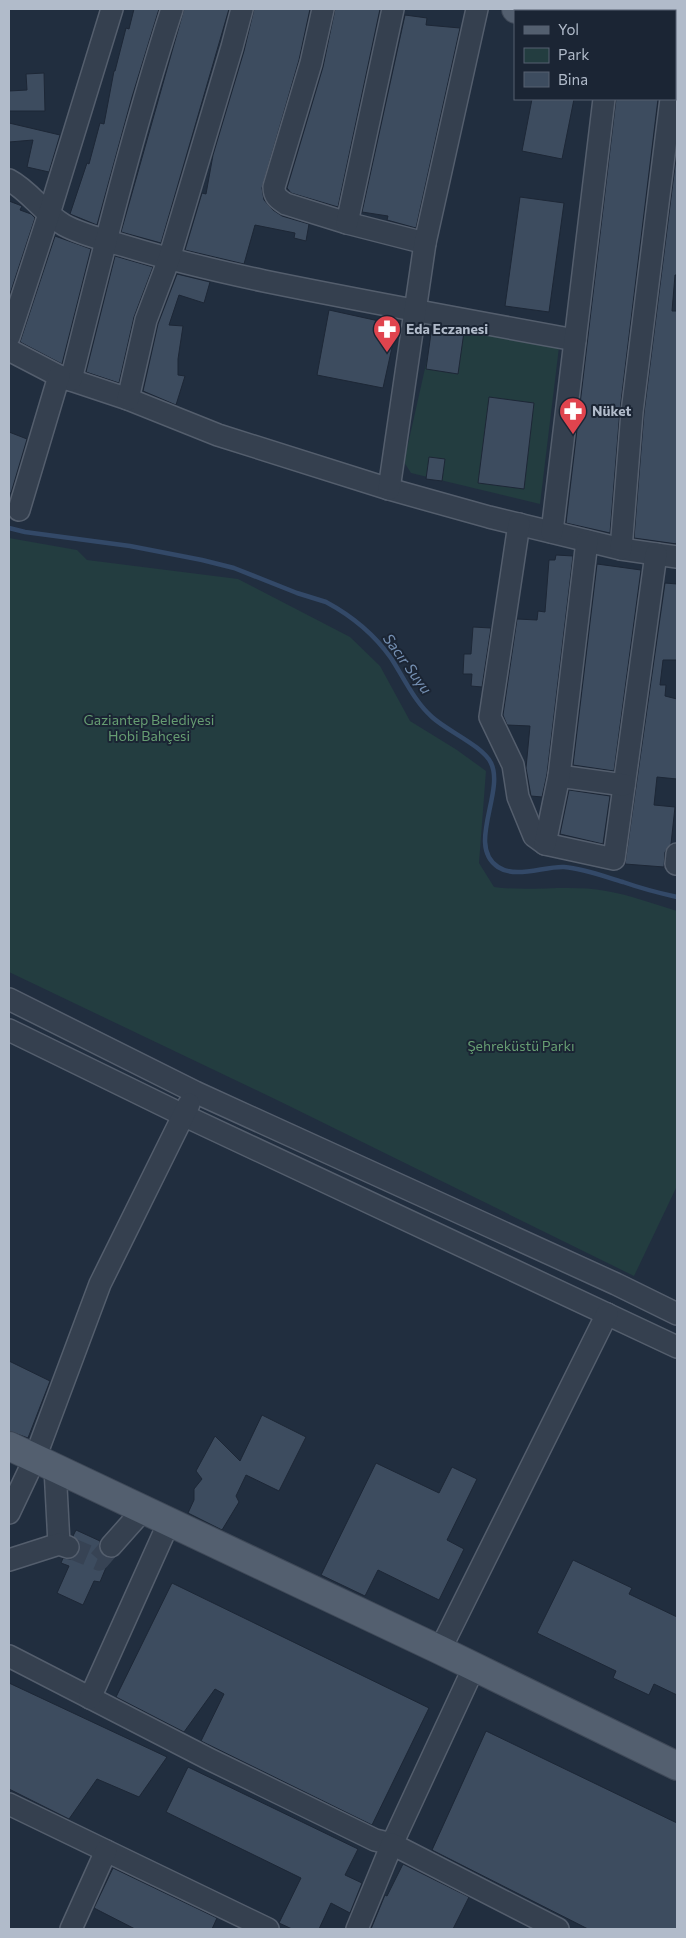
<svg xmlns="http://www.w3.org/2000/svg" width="686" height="1938" font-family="Commissioner,sans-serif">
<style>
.green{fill:#233d40}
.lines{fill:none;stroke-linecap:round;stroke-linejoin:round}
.stream{stroke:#334968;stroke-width:4.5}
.building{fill:#3d4c5f;stroke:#1d2736}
.minor-tunnel{stroke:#374354;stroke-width:21;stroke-dasharray:21 11;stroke-linecap:butt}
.minor-casing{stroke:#545e6d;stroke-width:24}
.major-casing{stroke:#3f4958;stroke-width:30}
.minor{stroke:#35404f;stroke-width:21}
.major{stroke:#535f6f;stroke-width:28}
.labels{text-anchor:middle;stroke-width:4;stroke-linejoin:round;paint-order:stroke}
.poi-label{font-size:14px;font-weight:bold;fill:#b1bbca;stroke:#1b2534;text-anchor:start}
.park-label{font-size:14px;fill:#669d72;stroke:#1b2534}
.water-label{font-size:15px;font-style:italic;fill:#7691b4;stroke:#1b2534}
</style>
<rect width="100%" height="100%" fill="#212e3f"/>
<g class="green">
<polygon points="435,324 559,347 540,504 411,473 404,462"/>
<path d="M9,538l68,12 10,10 151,19 112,58 30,29 30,55 47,29 29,21 -7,92 15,24c37,5 76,-3 112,4 24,4 48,13 71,20v275l-43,90 -355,-175 -270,-129z"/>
</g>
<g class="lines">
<path class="stream" d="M9,528l16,4 105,14 72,14 32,8 63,25 29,9c26,14 48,32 65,56 13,20 23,43 41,59 15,14 51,29 59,46 14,29 -25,83 7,104 18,12 46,-1 66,0 21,2 39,9 59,15 17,6 36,11 54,15"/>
</g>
<g class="building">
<polygon points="134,9 159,9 132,97 97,225 70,214 87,163 89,164 100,123 104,124 114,71 115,71 126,28 129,29"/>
<polygon points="184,9 229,9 161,243 121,232"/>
<polygon points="254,9 310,9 299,60 262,188 264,200 273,210 282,216 309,224 306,241 294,238 295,233 255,225 244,264 185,250 202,193 206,194 213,155 244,51"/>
<polygon points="335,9 380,9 338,207 291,193 287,188 323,67"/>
<polygon points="405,15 427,18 426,25 460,28 416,228 387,220 388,216 362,212"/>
<polygon points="44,73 45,111 9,111 9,91 27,90 26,74"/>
<polygon points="532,99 574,99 562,159 522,151"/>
<polygon points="616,99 658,99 620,410 610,533 566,523"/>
<polygon points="9,123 60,135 49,172 27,167 33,140 9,142"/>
<polygon points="677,150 677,275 675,275 672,311 677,311 677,544 634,538 644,413"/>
<polygon points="520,197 564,203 549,312 505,306"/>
<polygon points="9,201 22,206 20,210 31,214 35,218 9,297"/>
<polygon points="55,236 91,249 62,364 20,342"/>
<polygon points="115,256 153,267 134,317 119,383 86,372"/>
<polygon points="177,274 210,282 204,303 179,295 169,325 183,326 178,359 178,375 185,376 176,405 143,391 158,324"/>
<polygon points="329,310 397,325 383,388 317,375"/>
<polygon points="432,326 464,332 458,374 426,369"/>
<polygon points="489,397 534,403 524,489 478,483"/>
<polygon points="9,432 27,439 11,493 9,493"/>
<polygon points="429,457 445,459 442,481 426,479"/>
<polygon points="556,555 573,556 547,774 542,797 531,796 526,768 530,726 507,725 503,715 517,619 537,620 538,611 545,612 549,560 555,560"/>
<polygon points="597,564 641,570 614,771 573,765"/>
<polygon points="665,583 677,584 677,660 663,660 660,685 666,685 665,696 677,699 677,779 657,777 654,805 675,807 671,844 665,852 664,867 625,864"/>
<polygon points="473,627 491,628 482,687 471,686 472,674 463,674 464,654 471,654"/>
<polygon points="569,790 610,796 603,844 560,834"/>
<polygon points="9,1361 50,1381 28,1438 9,1431"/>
<polygon points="262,1415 306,1437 279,1491 246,1475 236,1496 239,1502 222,1530 188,1513 194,1500 194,1489 202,1479 196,1471 215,1436 240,1461"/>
<polygon points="376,1463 439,1493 452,1467 477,1479 447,1540 464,1549 439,1600 378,1570 365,1596 321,1575"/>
<polygon points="76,1530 100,1541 99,1550 103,1556 110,1558 100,1582 94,1581 83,1605 57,1593 69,1566 61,1563 63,1558 71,1559 77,1556 80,1550 80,1544 73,1536"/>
<polygon points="573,1560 632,1588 629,1594 677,1617 677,1695 654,1684 649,1695 613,1678 616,1671 537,1633"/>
<polygon points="172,1583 429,1708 372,1825 201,1741 224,1694 215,1689 184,1732 116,1697"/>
<polygon points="9,1683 167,1757 139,1797 97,1779 69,1819 9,1789"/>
<polygon points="486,1731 677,1823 677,1929 588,1929 432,1850"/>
<polygon points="188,1767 358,1849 345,1875 362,1883 350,1913 331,1903 319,1929 292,1929 279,1923 301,1878 166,1812"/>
<polygon points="403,1864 469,1897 453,1929 371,1929 385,1895 387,1896"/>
<polygon points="113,1868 217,1918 212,1929 135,1929 94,1908"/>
</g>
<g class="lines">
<polyline class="minor-tunnel" points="68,1547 99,1560 111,1546"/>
<g class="minor-casing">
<g id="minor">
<path d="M323,9l-12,54 -37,124c0,9 4,12 12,17l61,19 78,20"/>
<polyline points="579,11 580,9"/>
<polyline points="635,11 635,9"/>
<polyline points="675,64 677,43"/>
<path d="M9,180c21,11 34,33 55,45 18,10 41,15 61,21 46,14 92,25 139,35 103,21 207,40 311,59"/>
<polyline points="347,223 393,9"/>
<polyline points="9,337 49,214 112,9"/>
<polyline points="9,350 59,376 128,399 218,435 389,489 489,517 621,549 677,557"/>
<path d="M71,380c31,-125 62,-249 101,-371"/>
<polyline points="128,399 146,320 169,259 232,47 242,9"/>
<polyline points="389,489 425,243 477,9"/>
<polyline points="19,510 59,376"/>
<polyline points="519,524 490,717 513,765 518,797 534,836 545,844 614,859 656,554"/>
<polyline points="552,532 604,99"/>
<polyline points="621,549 632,412 671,99"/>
<polyline points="559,776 624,785"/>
<polyline points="545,844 559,776 587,541"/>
<polyline points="676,864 677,854"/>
<polyline points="9,999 195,1092 616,1284 677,1314"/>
<polyline points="9,1030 183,1115 677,1347"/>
<polyline points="55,1468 59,1544"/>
<polyline points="9,1513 35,1458 100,1284 189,1104"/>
<polyline points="111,1546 143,1510"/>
<polyline points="9,1560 59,1544 68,1547"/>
<polyline points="440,1650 607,1314"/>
<polyline points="9,1656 209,1759 375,1840 392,1844 474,1667"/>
<polyline points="90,1698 169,1522"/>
<polyline points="9,1804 268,1929"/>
<polyline points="71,1929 106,1851"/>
<polyline points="357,1929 392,1844 558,1929"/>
</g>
</g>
<g class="major-casing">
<g id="major">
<polyline points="516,9 527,11"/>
<polyline points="675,42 677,43"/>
<polyline points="9,1446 440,1650 677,1766"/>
</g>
</g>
<use href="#minor" class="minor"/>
<use href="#major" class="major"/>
</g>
<defs>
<g id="pharmacy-pin" transform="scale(1.4375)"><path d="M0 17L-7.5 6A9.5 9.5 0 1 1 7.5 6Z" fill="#e0444e" stroke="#1b2534"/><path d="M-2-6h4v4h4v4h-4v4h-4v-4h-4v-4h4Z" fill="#fff"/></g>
</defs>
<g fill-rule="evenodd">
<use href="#pharmacy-pin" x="387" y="329"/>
<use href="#pharmacy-pin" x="573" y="411"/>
</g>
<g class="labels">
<g class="poi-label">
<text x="406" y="334">Eda Eczanesi</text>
<text x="592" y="416">Nüket</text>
</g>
<g class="park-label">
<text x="149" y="725">Gaziantep Belediyesi<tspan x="149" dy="16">Hobi Bahçesi</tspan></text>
<text x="521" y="1051">Şehreküstü Parkı</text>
</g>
<g class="water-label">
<text transform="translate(407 664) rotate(54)" y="5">Sacır Suyu</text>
</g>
</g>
<rect width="686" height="1938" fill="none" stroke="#b1bbca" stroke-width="20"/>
<rect x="514" y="10" width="162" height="90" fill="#1b2534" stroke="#576170"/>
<rect x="524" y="26" width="25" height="8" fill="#535f6f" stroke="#576170"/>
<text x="558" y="35" font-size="15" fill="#b1bbca">Yol</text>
<rect x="524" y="48" width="25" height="15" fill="#233d40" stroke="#576170"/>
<text x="558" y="60" font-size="15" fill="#b1bbca">Park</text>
<rect x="524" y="72" width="25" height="15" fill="#3d4c5f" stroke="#576170"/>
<text x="558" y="85" font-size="15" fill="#b1bbca">Bina</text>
</svg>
